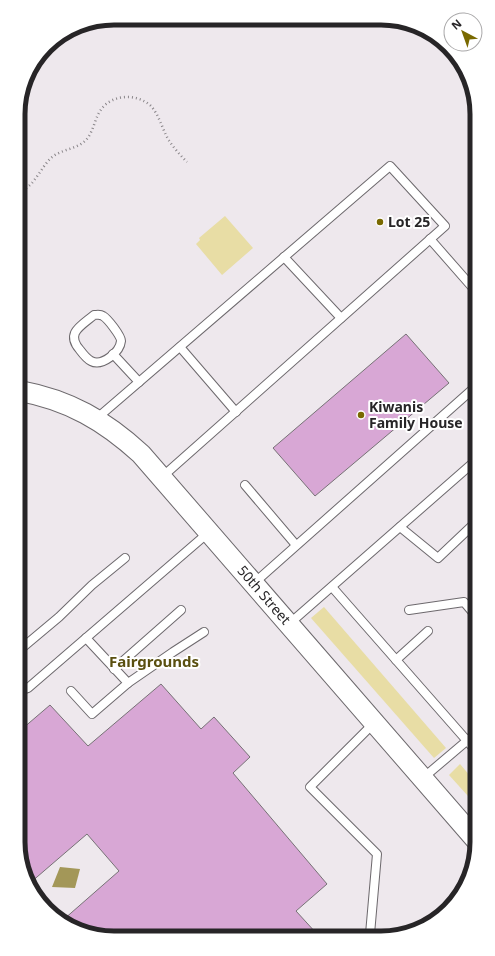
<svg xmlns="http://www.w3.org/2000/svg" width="495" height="956" font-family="'Noto Sans',sans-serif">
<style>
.green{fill:#e8dda5}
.water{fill:#a39758}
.building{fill:#d8a7d5;stroke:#777276}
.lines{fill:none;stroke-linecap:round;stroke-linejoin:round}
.service-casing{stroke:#6d696d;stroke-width:10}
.tertiary-casing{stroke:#6d696d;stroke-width:22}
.path{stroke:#8b878b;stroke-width:2.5;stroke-dasharray:1 3;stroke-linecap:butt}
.service{stroke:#fff;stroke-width:8}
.tertiary{stroke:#fff;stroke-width:20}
.poi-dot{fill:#796900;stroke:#fff;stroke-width:1.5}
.labels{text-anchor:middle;stroke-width:4;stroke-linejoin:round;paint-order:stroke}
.poi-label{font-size:14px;font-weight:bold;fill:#272527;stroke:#fff;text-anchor:start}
.street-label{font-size:14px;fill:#272527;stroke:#fff}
.neighbourhood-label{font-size:15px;font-weight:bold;fill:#5a4f10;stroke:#fff}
.rim{fill:none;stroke:#272527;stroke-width:5}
</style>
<rect width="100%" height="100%" fill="#eee8ed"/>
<g class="green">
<polygon points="225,216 253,248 222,275 196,244 200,240 199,238"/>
<polygon points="324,607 446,748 434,758 311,618"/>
<polygon points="460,764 476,783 477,806 449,775"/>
</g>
<polygon class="water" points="60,867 80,869 75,888 52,887"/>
<g class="building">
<polygon points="406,334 449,383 315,496 273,448"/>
<polygon points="161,684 201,729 214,717 250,757 233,773 327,884 296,911 317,934 101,937 63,920 119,871 87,834 30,883 23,873 22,729 50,705 88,746"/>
</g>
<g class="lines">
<g class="service-casing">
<g id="service">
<polyline points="430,239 473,288"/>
<polyline points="284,257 341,318"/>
<path d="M94,315c3,0 6,-1 9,1 5,3 18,20 18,25 -1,11 -19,26 -30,20 -4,-2 -8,-7 -11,-11 -15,-17 1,-24 14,-35z"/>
<polyline points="180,347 236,412"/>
<polyline points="113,354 139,382"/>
<polyline points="96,419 390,166 445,226 162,477"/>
<polyline points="245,485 296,545"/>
<polyline points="400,527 438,558 475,523"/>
<polyline points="253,584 474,388"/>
<polyline points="332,587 476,751"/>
<polyline points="409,610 464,602 475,615"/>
<polyline points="289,624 474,462"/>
<polyline points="86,638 128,683"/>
<polyline points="22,648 59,617 92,585 125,558"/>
<polyline points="396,660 428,631"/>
<polyline points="114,669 181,610"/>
<polyline points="22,690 28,688 209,532"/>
<polyline points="71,691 92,714 128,683 173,652 204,632"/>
<polyline points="423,778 476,733"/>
<polyline points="370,934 377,854 310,787 374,723"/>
</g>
</g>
<g class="tertiary-casing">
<path id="tertiary" d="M20,391c49,9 85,30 121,63l336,387"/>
</g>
<path class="path" d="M19,192c15,-5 21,-23 31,-33 10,-10 25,-9 35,-18 10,-10 9,-25 19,-35 12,-12 34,-12 47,0 8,9 11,22 17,33 5,8 12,16 19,23"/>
<use href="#service" class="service"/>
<use href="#tertiary" class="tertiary"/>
</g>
<g class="poi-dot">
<circle cx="380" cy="222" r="4"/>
<circle cx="361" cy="415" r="4"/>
</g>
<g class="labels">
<g class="poi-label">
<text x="388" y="227">Lot 25</text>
<text x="369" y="412">Kiwanis<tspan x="369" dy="16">Family House</tspan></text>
</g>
<g class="street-label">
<text transform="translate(264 595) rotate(49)" y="5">50th Street</text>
</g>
<g class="neighbourhood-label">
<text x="154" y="667">Fairgrounds</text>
</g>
</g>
<path d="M0 0H495V956H0ZM114 25H381A89 89 0 0 1 470 114V842A89 89 0 0 1 381 931H114A89 89 0 0 1 25 842V114A89 89 0 0 1 114 25Z" fill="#fff" fill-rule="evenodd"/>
<path class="rim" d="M114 25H381A89 89 0 0 1 470 114V842A89 89 0 0 1 381 931H114A89 89 0 0 1 25 842V114A89 89 0 0 1 114 25Z"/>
<g transform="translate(463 32) rotate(319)"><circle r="19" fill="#ffffff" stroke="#a9a8a9"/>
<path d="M0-3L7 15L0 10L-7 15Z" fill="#796900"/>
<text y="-6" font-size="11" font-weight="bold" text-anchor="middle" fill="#272527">N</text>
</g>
</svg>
